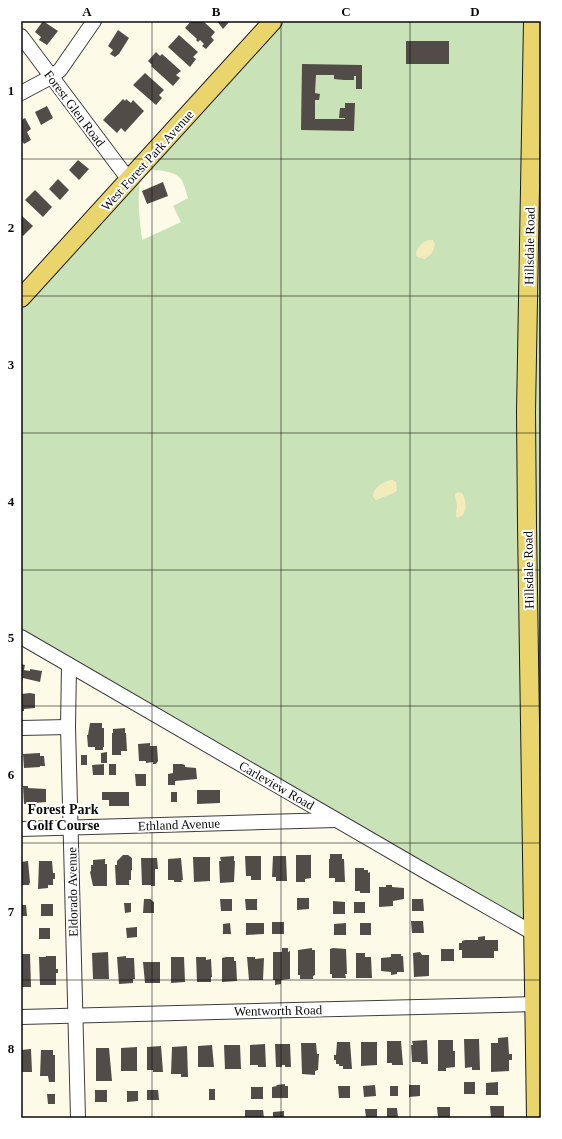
<svg xmlns="http://www.w3.org/2000/svg" width="562" height="1139" font-family="Georgia,serif">
<style>
.green{fill:#cae2b7}
.sand{fill:#f3ebba}
.building{fill:#514c47}
.lines{fill:none;stroke-linecap:round;stroke-linejoin:round}
.minor-casing{stroke:#3d3d3d;stroke-width:16}
.major-casing{stroke:#1b1b1b;stroke-width:20}
.minor{stroke:#fff;stroke-width:14}
.major{stroke:#e9d56c;stroke-width:18}
.grid{fill:none;stroke:#0a0a0a;stroke-width:1;stroke-opacity:0.55}
.labels{text-anchor:middle;stroke-width:4;stroke-linejoin:round;paint-order:stroke}
.street-label{font-size:13px;fill:#0a0a0a;stroke:#fff}
.neighbourhood-label{font-size:14px;font-weight:bold;fill:#0a0a0a;stroke:#fff}
.neatline{fill:none;stroke:#0a0a0a;stroke-width:1.5}
.grid-label{font-size:13px;text-anchor:middle;font-weight:bold;fill:#0a0a0a}
</style>
<rect width="100%" height="100%" fill="#fdfae8"/>
<path class="green" d="M284,21h257v912l-520,-302v-323l120,-131c-5,21 -1,43 1,63l39,-18 -8,-16 15,-8c-2,-6 -4,-16 -8,-20 -7,-8 -22,-7 -31,-9z"/>
<g class="sand">
<path d="M430,240h3l2,5 -3,8 -7,6 -8,-2 -1,-4c2,-7 7,-12 14,-13z"/>
<path d="M390,480h3l3,2 1,8 -3,3 -18,7 -3,-3c0,-10 9,-14 17,-17z"/>
<path d="M459,492l3,1c5,8 6,23 -5,25l-1,-2 1,-10 -2,-11 1,-2z"/>
</g>
<g class="building">
<polygon points="43,21 58,31 47,45 39,40 41,37 35,32"/>
<polygon points="191,21 203,21 215,32 211,37 214,40 206,49 202,46 204,44 200,40 198,42 196,40 197,39 185,28"/>
<polygon points="217,21 230,21 223,29"/>
<polygon points="118,30 129,38 119,54 115,57 110,54 113,50 108,46"/>
<polygon points="179,35 198,52 193,57 196,59 190,67 168,47"/>
<rect x="406" y="41" width="43" height="23"/>
<polygon points="156,52 160,56 162,54 181,71 176,75 180,78 173,86 151,66 152,65 148,61"/>
<polygon points="302,64 362,65 362,89 356,89 356,76 354,76 354,80 344,80 334,79 334,75 316,75 315,93 320,94 319,100 315,100 315,119 345,119 345,118 339,118 340,108 345,108 345,103 355,103 354,131 301,130"/>
<polygon points="145,73 164,90 159,95 162,98 156,105 133,85"/>
<polygon points="123,99 125,101 126,99 131,103 133,100 144,111 125,132 121,128 117,133 103,120"/>
<polygon points="47,106 53,118 41,125 35,112"/>
<polygon points="25,118 31,129 27,132 31,140 24,144 21,139 21,120"/>
<polygon points="78,160 89,169 79,180 69,170"/>
<polygon points="58,179 69,190 60,200 49,189"/>
<polygon points="163,182 168,196 147,204 142,191"/>
<polygon points="35,190 52,207 43,217 25,200"/>
<polygon points="21,215 33,226 23,236 21,234"/>
<polygon points="21,664 25,665 24,670 30,671 30,669 42,671 40,682 23,678 21,685"/>
<polygon points="30,693 35,694 35,708 24,709 24,711 21,711 21,694"/>
<polygon points="90,723 102,723 102,728 104,728 104,747 103,747 103,750 95,750 95,747 88,747 87,735 88,735"/>
<polygon points="125,728 125,733 126,733 127,751 121,751 121,755 112,755 112,733 113,733 113,729"/>
<polygon points="150,743 150,746 157,746 158,761 156,764 153,764 153,762 146,763 146,761 139,761 138,744"/>
<polygon points="107,752 107,763 101,763 101,753"/>
<polygon points="40,753 40,756 44,756 45,766 40,766 40,767 24,768 23,754"/>
<rect x="81" y="755" width="6" height="10"/>
<polygon points="104,764 104,775 93,775 92,765"/>
<rect x="109" y="764" width="7" height="11"/>
<polygon points="173,764 182,764 185,765 185,767 196,768 197,779 175,781 175,785 168,785 168,774 173,773"/>
<polygon points="135,774 146,774 146,786 136,786"/>
<polygon points="23,786 28,786 28,788 46,789 46,802 24,804"/>
<polygon points="197,790 220,790 220,803 197,804"/>
<polygon points="102,792 129,792 129,806 109,806 109,800 102,800"/>
<rect x="171" y="792" width="6" height="10"/>
<polygon points="330,854 342,854 342,859 344,859 345,882 335,882 335,878 329,878 329,859 330,859"/>
<polygon points="123,855 128,855 132,858 132,870 131,870 131,880 129,880 129,885 116,885 115,865 117,865 117,861"/>
<polygon points="296,855 311,855 311,878 305,879 305,882 296,882"/>
<polygon points="234,856 234,861 235,861 234,882 220,883 219,861 221,861 220,857"/>
<polygon points="245,856 261,856 261,880 251,880 251,876 246,876"/>
<polygon points="273,856 286,856 287,881 276,881 276,877 272,877"/>
<polygon points="193,857 210,857 210,881 194,882"/>
<polygon points="141,858 157,858 158,869 155,869 155,886 151,886 151,885 142,885"/>
<polygon points="181,858 183,880 181,880 182,882 174,882 174,880 168,880 168,859"/>
<polygon points="105,859 105,864 107,864 107,886 93,886 90,872 91,871 91,865 93,865 93,860"/>
<polygon points="28,861 30,882 29,885 21,885 21,862"/>
<polygon points="39,861 52,861 53,873 55,873 55,879 53,879 53,885 48,885 48,888 38,889"/>
<polygon points="355,868 364,868 364,870 368,870 368,873 370,872 370,893 360,893 360,891 355,891"/>
<polygon points="386,885 392,885 392,887 404,888 404,899 393,901 393,906 379,907 379,887 386,887"/>
<polygon points="297,898 309,898 309,909 297,910"/>
<polygon points="144,899 151,899 152,901 154,902 154,913 143,913"/>
<polygon points="220,899 232,899 232,911 221,911"/>
<polygon points="245,899 257,899 257,910 246,910"/>
<polygon points="412,899 423,899 424,911 412,911"/>
<polygon points="333,901 345,902 345,914 333,914"/>
<rect x="354" y="902" width="11" height="11"/>
<polygon points="124,903 131,903 131,912 125,913"/>
<rect x="41" y="904" width="12" height="12"/>
<polygon points="21,905 26,905 27,916 21,916"/>
<polygon points="411,921 423,921 424,933 412,933"/>
<rect x="272" y="922" width="12" height="12"/>
<polygon points="230,923 231,934 223,934 223,924"/>
<polygon points="246,923 264,923 264,934 246,935"/>
<polygon points="346,923 346,935 334,935 334,924"/>
<rect x="360" y="923" width="11" height="12"/>
<polygon points="137,927 137,937 127,938 126,928"/>
<rect x="39" y="928" width="11" height="11"/>
<polygon points="485,936 485,940 498,940 498,951 494,951 494,958 462,958 462,950 459,950 459,943 462,943 462,941 465,940 478,940 478,937"/>
<polygon points="282,948 288,948 288,952 290,951 290,979 281,980 281,984 275,985 275,980 273,980 273,952 282,952"/>
<polygon points="312,948 312,950 315,950 315,975 313,976 313,979 300,979 300,975 298,975 298,950"/>
<polygon points="333,948 346,949 347,974 345,974 346,978 332,978 332,974 330,974 330,949"/>
<rect x="441" y="949" width="13" height="12"/>
<polygon points="108,952 109,979 93,979 92,953"/>
<polygon points="420,952 422,955 429,955 429,976 414,977 413,953"/>
<polygon points="356,953 365,953 365,957 371,957 372,978 356,978"/>
<polygon points="21,954 30,954 31,987 21,987"/>
<polygon points="391,954 401,954 401,956 403,956 404,972 397,972 397,974 391,975 391,972 381,971 381,958 391,957"/>
<polygon points="46,956 56,956 56,969 58,969 58,973 56,973 56,985 40,985 39,957 46,957"/>
<polygon points="126,956 126,958 134,958 135,979 133,979 133,983 119,984 117,957"/>
<polygon points="171,957 184,957 185,982 171,983"/>
<polygon points="196,957 206,957 206,960 211,959 212,977 211,977 211,982 197,982"/>
<polygon points="226,957 234,957 234,961 236,961 237,981 222,982 222,958"/>
<polygon points="247,957 255,957 255,959 264,958 263,980 249,980"/>
<polygon points="143,962 160,962 160,983 145,983"/>
<polygon points="508,1037 509,1054 512,1054 512,1060 509,1060 509,1071 491,1072 491,1043 498,1043 498,1038"/>
<polygon points="464,1039 479,1039 480,1070 472,1070 472,1067 465,1068"/>
<polygon points="427,1040 428,1064 421,1064 421,1062 412,1062 411,1045 413,1045 412,1041"/>
<polygon points="438,1040 453,1040 453,1051 455,1051 455,1067 446,1068 446,1071 438,1071"/>
<polygon points="387,1041 401,1041 403,1065 392,1065 392,1063 387,1063"/>
<polygon points="337,1042 350,1042 352,1069 343,1069 343,1066 339,1066 339,1064 336,1064 336,1060 334,1060 334,1055 336,1055"/>
<polygon points="361,1042 377,1042 377,1065 361,1066"/>
<polygon points="301,1043 316,1043 317,1054 319,1054 318,1070 315,1071 315,1075 302,1074"/>
<polygon points="265,1044 266,1067 258,1067 258,1065 250,1065 250,1045"/>
<polygon points="275,1044 290,1044 291,1067 285,1067 285,1065 282,1065 282,1067 276,1067"/>
<polygon points="212,1045 214,1067 198,1067 198,1046"/>
<polygon points="224,1045 240,1045 241,1069 225,1069"/>
<polygon points="161,1046 163,1072 153,1072 153,1070 147,1070 147,1047"/>
<polygon points="187,1046 188,1077 181,1077 181,1074 171,1074 172,1047"/>
<polygon points="137,1047 137,1071 121,1071 121,1048"/>
<polygon points="96,1048 109,1048 112,1081 96,1081"/>
<polygon points="31,1049 32,1072 21,1072 21,1050"/>
<polygon points="41,1050 53,1050 53,1055 55,1055 55,1082 49,1082 48,1076 40,1076"/>
<rect x="464" y="1082" width="11" height="12"/>
<polygon points="498,1082 498,1095 486,1095 486,1083"/>
<polygon points="285,1084 285,1086 288,1086 288,1098 272,1098 272,1087 277,1086 276,1085"/>
<polygon points="375,1085 376,1096 364,1097 363,1086"/>
<polygon points="409,1085 420,1085 420,1096 409,1097"/>
<polygon points="338,1086 350,1086 350,1098 339,1098"/>
<rect x="390" y="1086" width="8" height="10"/>
<rect x="251" y="1087" width="12" height="12"/>
<rect x="209" y="1089" width="6" height="11"/>
<rect x="95" y="1090" width="12" height="12"/>
<polygon points="147,1090 158,1090 159,1100 147,1100"/>
<polygon points="127,1091 138,1091 138,1101 127,1102"/>
<polygon points="47,1094 55,1094 55,1104 48,1104"/>
<polygon points="490,1106 504,1106 504,1118 491,1118"/>
<polygon points="437,1107 450,1107 450,1118 438,1118"/>
<polygon points="387,1108 397,1108 398,1118 387,1118"/>
<polygon points="365,1109 377,1109 377,1118 366,1118"/>
<polygon points="245,1110 263,1110 264,1118 245,1118"/>
<polygon points="284,1111 284,1118 273,1118 273,1112"/>
</g>
<g class="lines">
<g class="minor-casing">
<g id="minor">
<polyline points="21,36 129,180"/>
<polyline points="21,93 51,77 60,70 94,21"/>
<polyline points="21,637 435,877 533,933"/>
<polyline points="69,665 68,727 78,1118"/>
<polyline points="21,728 68,727"/>
<polyline points="21,829 336,820"/>
<polyline points="21,1017 535,1004"/>
</g>
</g>
<g class="major-casing">
<g id="major">
<polyline points="533,21 526,412 527,525 536,1118"/>
<polyline points="21,298 273,21"/>
</g>
</g>
<use href="#minor" class="minor"/>
<use href="#major" class="major"/>
</g>
<path class="grid" d="M152,21v1097M281,21v1097M410,21v1097M21,159h520M21,296h520M21,433h520M21,570h520M21,706h520M21,843h520M21,980h520"/>
<g class="labels">
<g class="street-label">
<text transform="translate(75 108) rotate(53)" y="5">Forest Glen Road</text>
<text transform="translate(147 160) rotate(-48)" y="5">West Forest Park Avenue</text>
<text transform="translate(529 246) rotate(-89)" y="5">Hillsdale Road</text>
<text transform="translate(528 570) rotate(-91)" y="5">Hillsdale Road</text>
<text transform="translate(277 785) rotate(30)" y="5">Carleview Road</text>
<text transform="translate(179 824) rotate(-2)" y="5">Ethland Avenue</text>
<text transform="translate(72 892) rotate(-91)" y="5">Eldorado Avenue</text>
<text transform="translate(278 1010) rotate(-1)" y="5">Wentworth Road</text>
</g>
<g class="neighbourhood-label">
<text x="63" y="814">Forest Park<tspan x="63" dy="16">Golf Course</tspan></text>
</g>
</g>
<rect width="562" height="1139" fill="none" stroke="#ffffff" stroke-width="44"/>
<rect x="22" y="22" width="518" height="1095" class="neatline"/>
<g class="grid-label">
<text x="87" y="16">A</text>
<text x="216" y="16">B</text>
<text x="346" y="16">C</text>
<text x="475" y="16">D</text>
<text x="11" y="95">1</text>
<text x="11" y="232">2</text>
<text x="11" y="369">3</text>
<text x="11" y="506">4</text>
<text x="11" y="642">5</text>
<text x="11" y="779">6</text>
<text x="11" y="916">7</text>
<text x="11" y="1053">8</text>
</g>
</svg>
